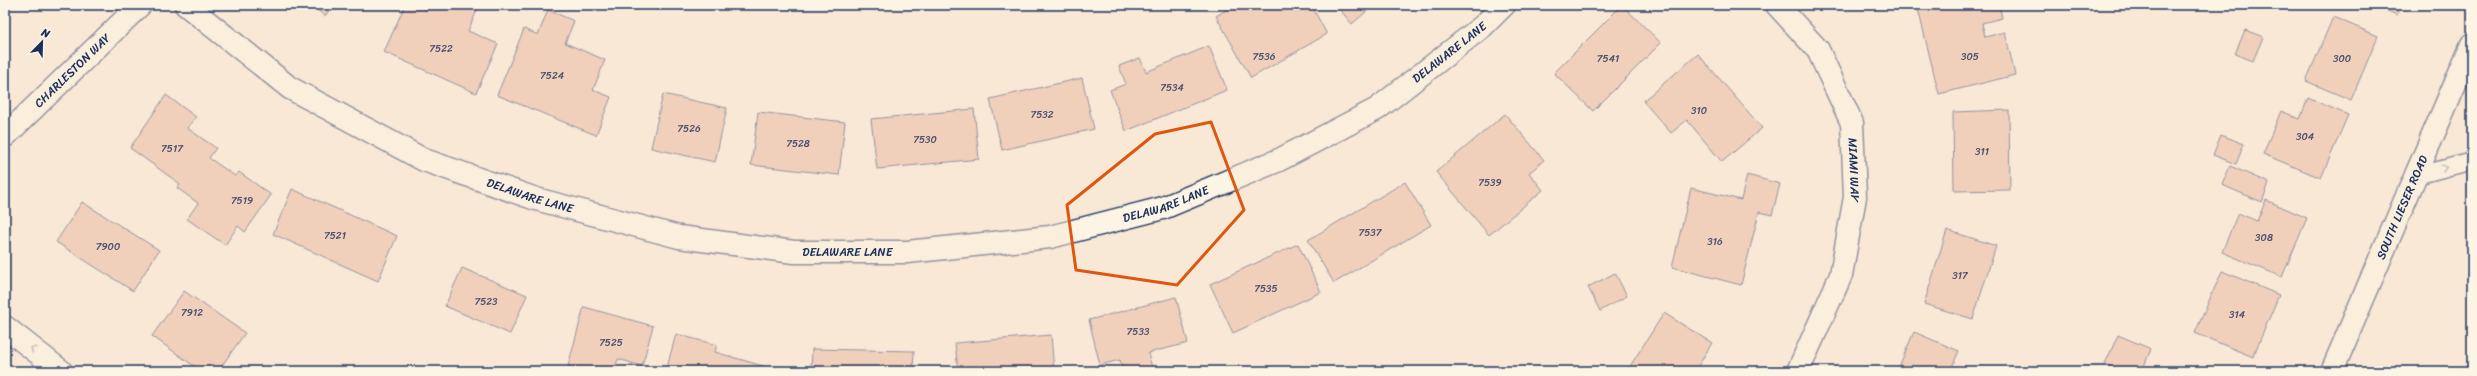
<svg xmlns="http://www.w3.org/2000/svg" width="2477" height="376" font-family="Sriracha,sans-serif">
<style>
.building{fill:#e8b39c;stroke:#1b2f5e}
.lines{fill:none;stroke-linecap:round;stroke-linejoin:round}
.lane-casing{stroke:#1b2f5e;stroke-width:19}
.street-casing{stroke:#1b2f5e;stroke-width:25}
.secondary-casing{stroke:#1b2f5e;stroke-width:25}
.lane{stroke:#fcf5e5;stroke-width:16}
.street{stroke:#fcf5e5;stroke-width:22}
.secondary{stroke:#fcf5e5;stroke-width:22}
.oneway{stroke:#8c92a2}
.marked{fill:none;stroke:#de5710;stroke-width:3;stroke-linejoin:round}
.labels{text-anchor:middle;stroke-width:3;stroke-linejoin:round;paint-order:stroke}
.number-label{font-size:10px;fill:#4e506e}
.street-label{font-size:12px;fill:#1b2f5e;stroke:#fcf5e5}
</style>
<rect width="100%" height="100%" fill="#f8e8d6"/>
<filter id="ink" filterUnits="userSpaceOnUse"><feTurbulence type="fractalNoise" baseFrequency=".025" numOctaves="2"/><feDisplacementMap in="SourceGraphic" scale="8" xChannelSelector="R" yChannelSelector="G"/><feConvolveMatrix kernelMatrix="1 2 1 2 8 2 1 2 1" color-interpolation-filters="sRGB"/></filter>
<g filter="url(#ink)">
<g class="building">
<polygon points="311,5 333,5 325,16"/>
<polygon points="405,5 415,5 426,10 428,5 471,5 478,8 468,31 498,44 476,93 384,52"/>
<polygon points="1235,5 1311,5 1327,34 1251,78 1216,16"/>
<polygon points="1336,5 1374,5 1352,24"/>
<polygon points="1622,5 1661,43 1593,111 1554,73"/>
<polygon points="1917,5 1999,5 2002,18 1982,23 1985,37 2005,32 2015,75 1939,94"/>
<polygon points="2374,5 2401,5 2397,15"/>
<polygon points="548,10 574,21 565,43 605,60 593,90 611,97 596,135 497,95 524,29 538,35"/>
<polygon points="2333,17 2378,36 2351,100 2306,81"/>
<polygon points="2245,30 2263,37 2253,61 2235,54"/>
<polygon points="1209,46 1227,90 1126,131 1110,90 1126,84 1119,66 1140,58 1146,72"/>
<polygon points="1698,54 1762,128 1722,162 1687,120 1671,133 1643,101"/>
<polygon points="1082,78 1094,129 1002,150 990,99"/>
<polygon points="663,94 727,108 715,162 651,148"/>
<polygon points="166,95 196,117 187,128 216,148 209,158 235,176 239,172 271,195 245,232 238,226 225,245 187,219 198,203 177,188 180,184 130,148"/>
<polygon points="2308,98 2348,115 2321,178 2263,154 2281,111 2300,119"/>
<polygon points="974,109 979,159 877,169 871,119"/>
<polygon points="2009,110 2010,190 1954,191 1953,112"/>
<polygon points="758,112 845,122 839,175 751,165"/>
<polygon points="1505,114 1544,160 1529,173 1543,190 1489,235 1436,172"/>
<polygon points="2221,135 2244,144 2236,164 2213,155"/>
<polygon points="2230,166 2269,183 2262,202 2222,185"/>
<polygon points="1747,175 1780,184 1772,215 1759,212 1741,285 1672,267 1691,188 1741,200"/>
<polygon points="1405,182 1431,225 1334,283 1308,240"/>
<polygon points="292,189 397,236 378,281 273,234"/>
<polygon points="2266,200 2307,218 2282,277 2222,252 2238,213 2257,221"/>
<polygon points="82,202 159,250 133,291 56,242"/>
<polygon points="1947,230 1996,246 1973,319 1924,304"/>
<polygon points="1298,244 1321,292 1233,333 1210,284"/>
<polygon points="462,268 527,295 510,334 445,306"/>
<polygon points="2222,271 2279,295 2253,357 2195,333"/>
<polygon points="1615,273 1627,296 1600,311 1588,287"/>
<polygon points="184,291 245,333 218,371 201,371 152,336"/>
<polygon points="1176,297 1188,343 1148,353 1153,371 1123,371 1120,360 1100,365 1089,320"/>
<polygon points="584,307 653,326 642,366 618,359 614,371 587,371 568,366"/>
<polygon points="1664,313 1712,343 1695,371 1627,371"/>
<polygon points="1914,332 1959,351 1950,371 1897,371"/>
<polygon points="676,334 717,345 715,352 780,371 666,371"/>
<polygon points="1051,335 1054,371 958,371 955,343"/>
<polygon points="2118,335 2151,349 2142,371 2122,371 2105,364"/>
<polygon points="812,349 914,351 913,371 811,371"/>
</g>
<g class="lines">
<g class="lane-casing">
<polyline id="lane" points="2416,176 2472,161"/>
</g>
<g class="street-casing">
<g id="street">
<path id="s1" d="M186,5l104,83 134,72 112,39 143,38 115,15h113l143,-15 113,-29 116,-48 98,-51 106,-83 21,-21"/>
<path id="s2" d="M1777,5l41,45 34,73 3,74 -14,78 -43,96"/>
<path id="s3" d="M5,136l135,-131"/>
</g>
</g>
<g class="secondary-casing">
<g id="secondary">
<polyline points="5,327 61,371"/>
<path id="s4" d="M2332,371l140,-327"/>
</g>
</g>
<use href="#lane" class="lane"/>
<use href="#street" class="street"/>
<use href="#secondary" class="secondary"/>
</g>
<defs><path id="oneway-chevron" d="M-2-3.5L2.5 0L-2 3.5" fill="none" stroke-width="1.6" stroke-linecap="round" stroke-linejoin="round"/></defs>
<g class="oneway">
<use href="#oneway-chevron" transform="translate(2444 168) rotate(-15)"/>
<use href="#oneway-chevron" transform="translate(33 349) rotate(-142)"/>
</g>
</g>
<path d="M0 0H2477V376H0ZM1211,122l33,88 -67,75 -101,-15 -9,-65 88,-71z" fill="#f8e8d6" fill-opacity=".55" fill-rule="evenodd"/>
<path class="marked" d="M1211,122l33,88 -67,75 -101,-15 -9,-65 88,-71z"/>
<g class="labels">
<g class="number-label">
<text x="441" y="52">7522</text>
<text x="1264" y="60">7536</text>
<text x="1970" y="60">305</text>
<text x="1608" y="62">7541</text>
<text x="2342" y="62">300</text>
<text x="552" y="79">7524</text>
<text x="1172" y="91">7534</text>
<text x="1699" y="114">310</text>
<text x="1042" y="118">7532</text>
<text x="689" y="132">7526</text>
<text x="2305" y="140">304</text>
<text x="925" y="143">7530</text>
<text x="798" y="147">7528</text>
<text x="172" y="152">7517</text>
<text x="1982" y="155">311</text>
<text x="1490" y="186">7539</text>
<text x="242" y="204">7519</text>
<text x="1370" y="236">7537</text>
<text x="335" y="239">7521</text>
<text x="2264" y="241">308</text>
<text x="1715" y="245">316</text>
<text x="108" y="250">7900</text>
<text x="1960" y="279">317</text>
<text x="1266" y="292">7535</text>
<text x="486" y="305">7523</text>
<text x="192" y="316">7912</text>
<text x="2237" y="318">314</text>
<text x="1138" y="335">7533</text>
<text x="611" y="346">7525</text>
</g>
<g class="street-label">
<text dy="4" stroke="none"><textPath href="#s1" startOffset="1369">DELAWARE LANE</textPath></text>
<text dy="4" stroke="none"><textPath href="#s3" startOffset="94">CHARLESTON WAY</textPath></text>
<text dy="4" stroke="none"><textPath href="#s2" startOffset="188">MIAMI WAY</textPath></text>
<text dy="4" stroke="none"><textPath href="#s1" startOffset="397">DELAWARE LANE</textPath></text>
<text dy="4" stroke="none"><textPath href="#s1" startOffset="1045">DELAWARE LANE</textPath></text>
<text dy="4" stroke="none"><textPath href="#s4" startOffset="178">SOUTH LIESER ROAD</textPath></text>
<text dy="4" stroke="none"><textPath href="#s1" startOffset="721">DELAWARE LANE</textPath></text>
</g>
</g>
<rect width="2477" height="376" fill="none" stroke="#fcf5e5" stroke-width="20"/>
<rect x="10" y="10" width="2457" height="356" fill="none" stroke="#1b2f5e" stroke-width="1.5" filter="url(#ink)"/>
<g transform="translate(42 42) rotate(23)" stroke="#fcf5e5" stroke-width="3" paint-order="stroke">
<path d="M0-3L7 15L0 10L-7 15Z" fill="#1b2f5e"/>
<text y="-6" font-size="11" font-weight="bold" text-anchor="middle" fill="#1b2f5e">N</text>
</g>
</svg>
